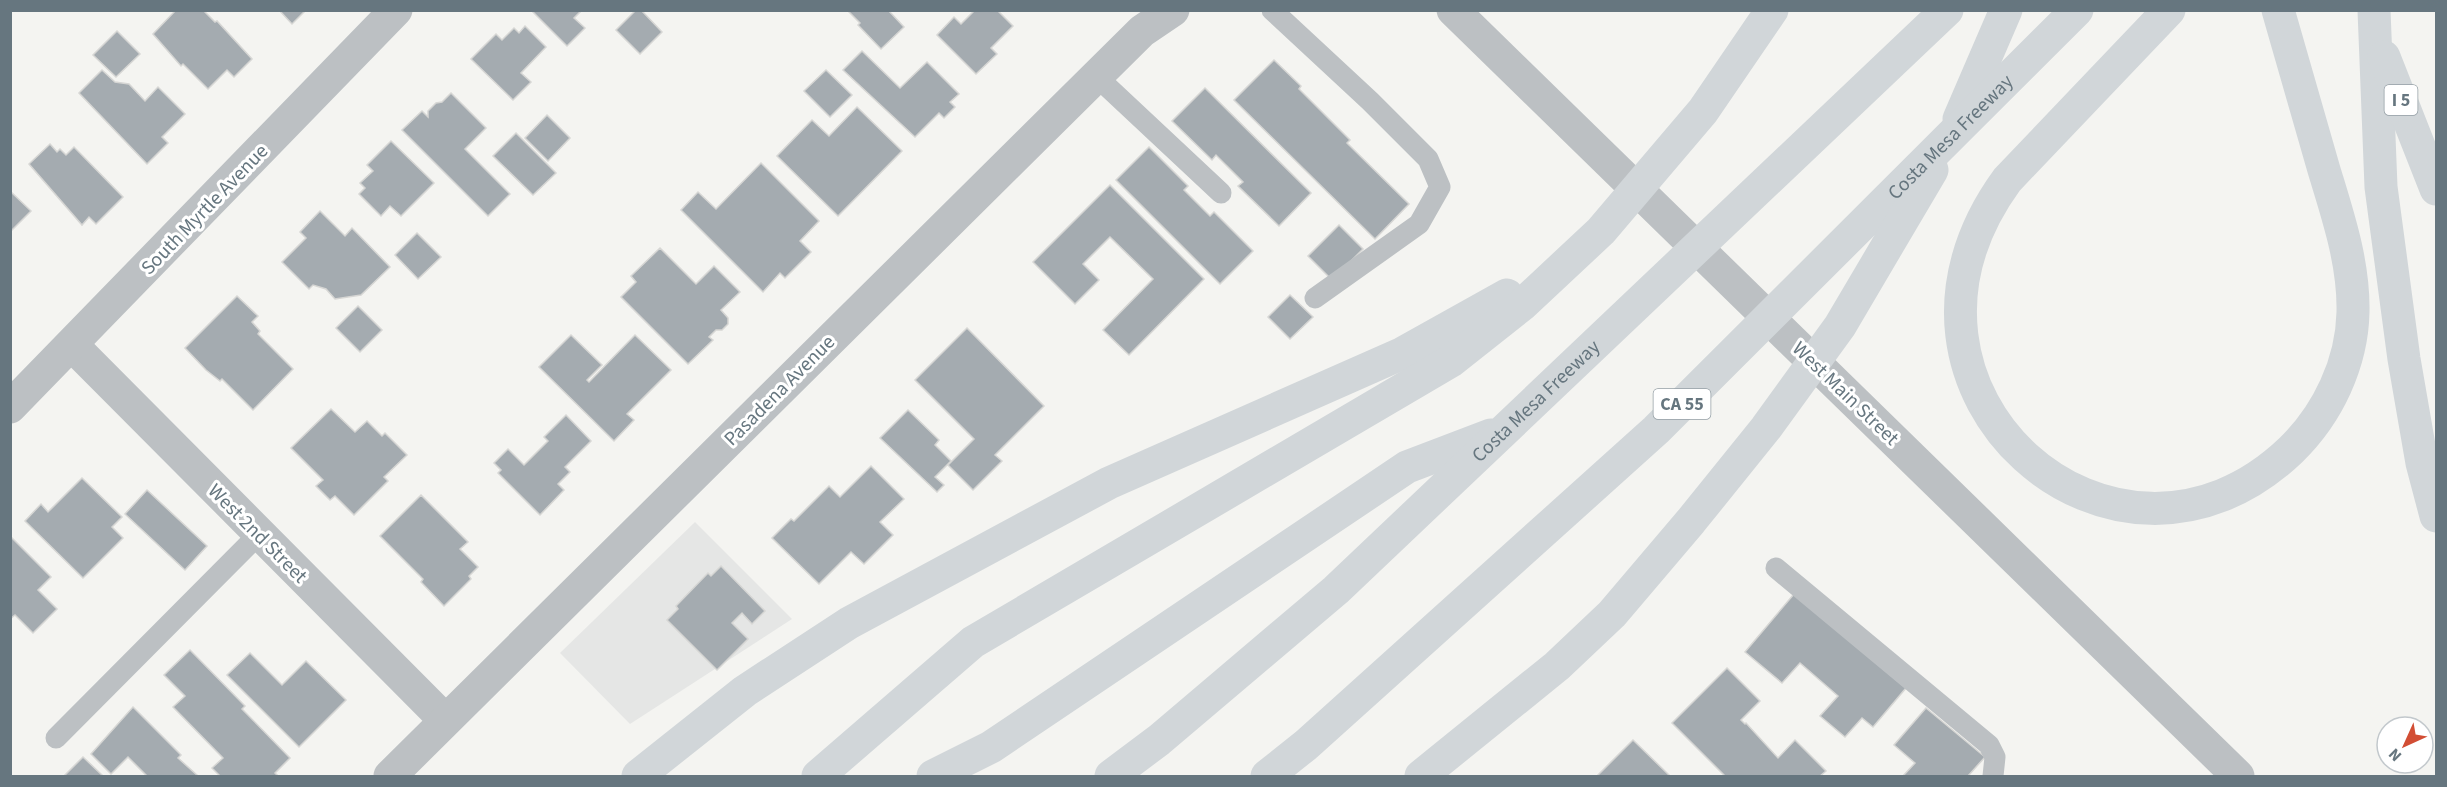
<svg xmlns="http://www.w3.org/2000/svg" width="2447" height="787" font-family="'Source Sans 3',sans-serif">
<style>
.built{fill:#e5e6e5}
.building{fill:#a4abb0;stroke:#d6d6d4;stroke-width:1.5}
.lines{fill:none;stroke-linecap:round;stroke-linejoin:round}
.service{stroke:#bcc0c3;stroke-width:21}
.minor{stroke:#bcc0c3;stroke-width:33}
.tertiary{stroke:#bcc0c3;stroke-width:33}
.motorway{stroke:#d1d6d9;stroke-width:33}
.labels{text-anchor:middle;stroke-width:6;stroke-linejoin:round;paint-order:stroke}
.shield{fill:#fff;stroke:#949fa5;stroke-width:1.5}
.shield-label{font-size:18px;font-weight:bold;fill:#66767f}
.street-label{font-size:20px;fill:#66767f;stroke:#fff}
</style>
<rect width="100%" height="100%" fill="#f4f4f1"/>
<polygon class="built" points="695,522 792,619 630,724 560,653"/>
<g class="building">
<polygon points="176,10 203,10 215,22 217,21 252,59 234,77 227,70 208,89 183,64 181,66 153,34"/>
<polygon points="279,10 306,10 292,24"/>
<polygon points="531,10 582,10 574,18 585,28 567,46"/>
<polygon points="636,10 641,10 662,32 640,54 616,30"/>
<polygon points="888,10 904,27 881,49 858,25 860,23 848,11"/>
<polygon points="975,10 997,10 1013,26 991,48 997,54 976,74 937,35 954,17 961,24"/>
<polygon points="525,26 546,47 521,73 531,82 513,100 471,59 496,34 502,40 514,28 519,33"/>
<polygon points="117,31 140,54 116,77 93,55"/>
<polygon points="862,51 900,88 927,62 959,94 950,102 955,107 944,118 939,113 915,137 843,70"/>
<polygon points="1274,60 1301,86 1299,89 1350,140 1347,143 1409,204 1375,239 1234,100"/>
<polygon points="102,70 115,82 129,84 145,101 158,87 185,114 162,137 168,143 147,164 79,93"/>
<polygon points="826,70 852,95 830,117 804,91"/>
<polygon points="1205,88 1311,193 1279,226 1238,186 1243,182 1216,155 1212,160 1172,121"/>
<polygon points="451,93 486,128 465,149 510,194 488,216 402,130 422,111 428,117 428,111 436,103 442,102"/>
<polygon points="857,107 902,151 838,216 777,156 812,120 829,136"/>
<polygon points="547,115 570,138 548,161 525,138"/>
<polygon points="516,133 556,173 533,195 493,156"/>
<polygon points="391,141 434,183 401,216 390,206 381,216 359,194 365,188 360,183 373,171 367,165"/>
<polygon points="50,144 57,152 60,149 66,155 74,147 123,197 96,224 89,217 82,225 29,164"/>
<polygon points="1149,147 1188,186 1184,190 1210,216 1214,212 1253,251 1220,284 1116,180"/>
<polygon points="761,163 819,221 800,241 811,252 785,278 780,273 763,292 681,210 698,192 716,209"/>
<polygon points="1110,185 1204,279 1129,355 1103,330 1153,279 1110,237 1083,264 1099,280 1075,304 1033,262"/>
<polygon points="10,191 31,211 10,232"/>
<polygon points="320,211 345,236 352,228 390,267 361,295 335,299 326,289 313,285 309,289 282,262 306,238 300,232"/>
<polygon points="1339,225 1363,249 1332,280 1308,256"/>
<polygon points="417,233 441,257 418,279 395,255"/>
<polygon points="660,248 696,284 714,266 740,292 721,310 728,318 728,324 722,330 716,330 709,337 713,340 688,364 621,297 636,282 631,276"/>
<polygon points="1290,295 1313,317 1290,339 1268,317"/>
<polygon points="237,296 258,316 252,322 260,331 258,334 293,369 253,410 222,379 220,381 206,370 185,348"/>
<polygon points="358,306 382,330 360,352 336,328"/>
<polygon points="967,328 1044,406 995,455 1002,461 973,490 948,465 974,439 915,380"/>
<polygon points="571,335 602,365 587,380 589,382 635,335 671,370 627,414 634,420 614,441 539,367"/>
<polygon points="331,409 355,432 367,421 382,436 385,433 407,455 384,477 388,481 354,515 335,496 330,500 316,486 323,480 291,448"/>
<polygon points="908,410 939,440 935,445 951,461 935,477 944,485 937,492 880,438"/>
<polygon points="566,415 591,441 565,467 570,472 558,484 564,490 540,515 498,473 501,470 494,463 508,449 524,465 548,441 544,437"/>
<polygon points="871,466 904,499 880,522 893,535 864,564 851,552 819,584 772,538 791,519 794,521 829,486 840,497"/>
<polygon points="82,478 122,517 112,527 123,538 83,578 25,521 41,504 48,512"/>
<polygon points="147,490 207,546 185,570 125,514"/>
<polygon points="421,495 468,542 460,549 478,567 469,576 471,579 444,606 421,582 423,579 380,536"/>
<polygon points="10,536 51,577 38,590 57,609 33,633 15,615 10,619"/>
<polygon points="721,566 765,611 752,624 742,613 732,623 748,639 717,670 667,620 678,609 676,606 708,573 711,576"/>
<polygon points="1794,594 1906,688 1873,727 1862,718 1845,737 1820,716 1838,696 1800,663 1782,683 1745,652"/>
<polygon points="190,650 245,706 242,709 290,758 275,773 278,776 220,776 212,768 223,758 173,707 185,696 164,675"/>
<polygon points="250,653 282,685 306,661 346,700 299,747 227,675"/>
<polygon points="1727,668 1760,701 1741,720 1745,724 1746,723 1778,758 1795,740 1826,771 1820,776 1725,776 1672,723"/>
<polygon points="133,707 181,755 178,758 198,776 147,776 128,757 111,774 91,754"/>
<polygon points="1926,708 1985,757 1968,776 1903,776 1915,763 1894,745"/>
<polygon points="1633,740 1670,776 1597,776"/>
<polygon points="83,757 103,776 64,776"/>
</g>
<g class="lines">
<g class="service">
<polyline points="1272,10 1370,101 1428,159 1440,187 1419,224 1315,298"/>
<polyline points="1096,76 1221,193"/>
<polyline points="1776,568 1989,745 1995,757 1993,776"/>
<polyline points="56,738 259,534"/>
</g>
<g class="minor">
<polyline points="72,345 445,720"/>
<polyline points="10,407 396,10"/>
<polyline points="390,776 1142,31 1173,10"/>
</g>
<polyline class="tertiary" points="1453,10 2238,776"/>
<g class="motorway">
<path d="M2169,10l-162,170c-154,211 109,438 284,270 37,-36 61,-87 62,-138 1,-49 -15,-96 -29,-142 -15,-53 -30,-106 -46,-160"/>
<polyline points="2374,10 2381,187 2404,359 2422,463 2436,516"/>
<polyline points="2384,57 2436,189"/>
<polyline points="1959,119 2006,10"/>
<polyline points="638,776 745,691 849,623 1109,483 1403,353 1507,295"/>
<polyline points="818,776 973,642 1451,361 1523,304 1601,231 1703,111 1772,10"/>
<polyline points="933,776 991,747 1407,467 1491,435"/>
<path id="s1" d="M1111,776l48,-36 177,-150 611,-580"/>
<path id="s2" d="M1267,776l39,-31 350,-315 421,-420"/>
<polyline points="1421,776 1557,666 1612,614 1691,521 1766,428 1840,326 1932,170"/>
</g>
</g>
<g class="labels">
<g class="shield">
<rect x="2384.5" y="85" width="33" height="30" rx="4.5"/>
<rect x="1653.5" y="389" width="57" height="30" rx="4.5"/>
</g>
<g class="shield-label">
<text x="2401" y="106">I 5</text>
<text x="1682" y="410">CA 55</text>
</g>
<g class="street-label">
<text dy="7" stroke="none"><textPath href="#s2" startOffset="936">Costa Mesa Freeway</textPath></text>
<text transform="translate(204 209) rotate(-46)" y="7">South Myrtle Avenue</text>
<text transform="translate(779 390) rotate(-45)" y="7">Pasadena Avenue</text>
<text transform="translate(1846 393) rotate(44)" y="7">West Main Street</text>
<text dy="7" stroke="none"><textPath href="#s1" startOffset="567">Costa Mesa Freeway</textPath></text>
<text transform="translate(258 533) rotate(45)" y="7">West 2nd Street</text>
</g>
</g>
<rect width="2447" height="787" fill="none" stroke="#66767f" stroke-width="24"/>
<g transform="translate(2405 745) rotate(225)"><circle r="28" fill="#ffffff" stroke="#c2c8cc" stroke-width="1.5"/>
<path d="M0-4.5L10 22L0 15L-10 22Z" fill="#d24e34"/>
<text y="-9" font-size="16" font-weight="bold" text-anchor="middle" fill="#66767f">N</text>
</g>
</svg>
